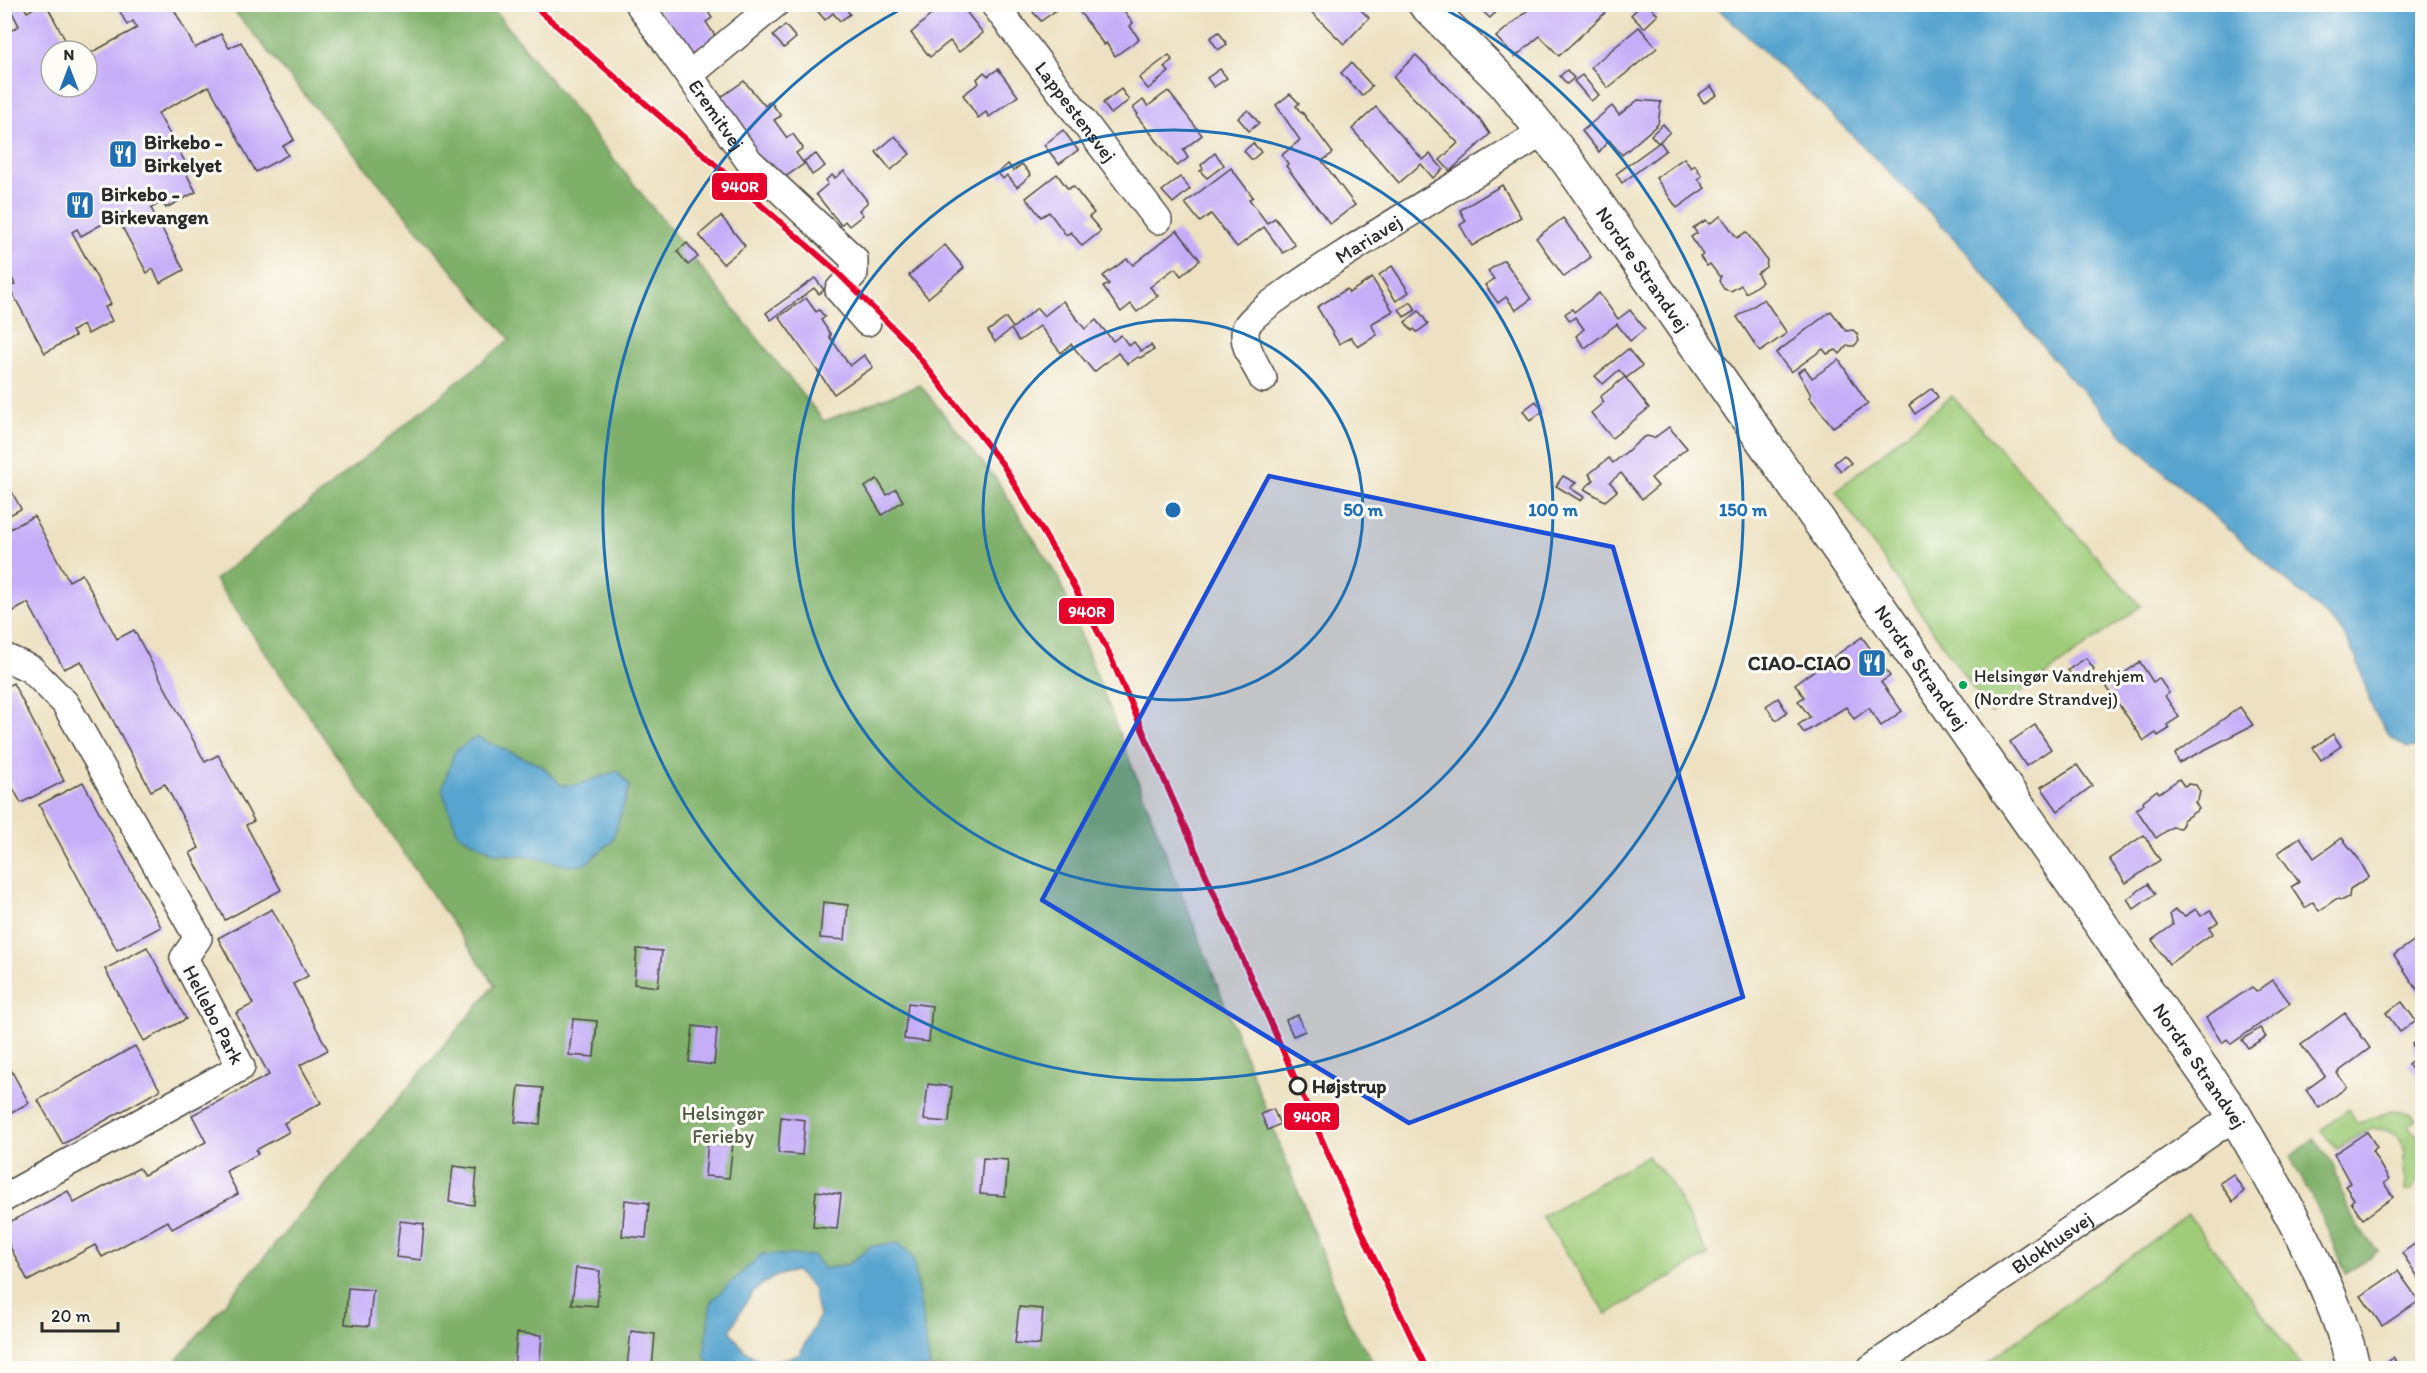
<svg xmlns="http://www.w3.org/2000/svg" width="2427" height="1373" font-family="Itim,sans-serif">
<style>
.green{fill:#9fcc79;stroke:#657c52;stroke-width:1.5}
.forest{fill:#7fb069;stroke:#556e4a;stroke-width:1.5;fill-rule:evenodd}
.water{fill:#56a4cf;stroke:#40687d;stroke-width:1.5;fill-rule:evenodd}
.building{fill:#c6adf8}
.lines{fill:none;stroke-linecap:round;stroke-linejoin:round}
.street-casing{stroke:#484642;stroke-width:30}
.secondary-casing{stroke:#484642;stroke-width:36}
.street{stroke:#fff;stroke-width:27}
.secondary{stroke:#fff;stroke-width:33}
.rail-1-casing{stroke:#fdfcf7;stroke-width:10}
.rail-1{stroke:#e4002b;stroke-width:6}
.marked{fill:#1d4ed8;fill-opacity:0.2;stroke:#1d4ed8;stroke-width:4.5;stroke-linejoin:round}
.ring{fill:none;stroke:#1f6fb2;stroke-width:3}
.bus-dot{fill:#00a651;stroke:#fdfcf7;stroke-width:2}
.stop-dot{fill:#fdfcf7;stroke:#2b2b2b;stroke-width:3}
.labels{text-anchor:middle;stroke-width:6;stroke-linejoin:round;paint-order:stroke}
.bus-label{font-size:18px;fill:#2b2b2b;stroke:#fdfcf7;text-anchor:start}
.street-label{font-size:20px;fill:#2b2b2b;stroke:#fdfcf7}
.poi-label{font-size:20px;font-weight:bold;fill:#2b2b2b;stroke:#fdfcf7;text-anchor:start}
.stop-label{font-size:20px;font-weight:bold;fill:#2b2b2b;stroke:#fdfcf7;text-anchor:start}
.park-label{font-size:20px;fill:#4e5b42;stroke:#fdfcf7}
.centre{fill:#1f6fb2;stroke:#fdfcf7;stroke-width:3}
.ring-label{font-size:18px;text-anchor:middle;font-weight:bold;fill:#1f6fb2;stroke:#fdfcf7;stroke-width:6;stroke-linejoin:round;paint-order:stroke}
.line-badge{stroke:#fdfcf7;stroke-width:2}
.badge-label{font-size:16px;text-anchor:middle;font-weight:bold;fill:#fff}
</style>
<rect width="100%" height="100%" fill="#fdfcf7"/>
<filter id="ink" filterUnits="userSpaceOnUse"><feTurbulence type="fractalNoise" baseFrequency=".0167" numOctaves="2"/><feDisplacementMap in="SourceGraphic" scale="12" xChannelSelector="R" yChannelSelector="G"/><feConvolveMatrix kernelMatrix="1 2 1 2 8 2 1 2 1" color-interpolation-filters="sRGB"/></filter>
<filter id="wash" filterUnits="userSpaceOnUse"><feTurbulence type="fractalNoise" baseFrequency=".008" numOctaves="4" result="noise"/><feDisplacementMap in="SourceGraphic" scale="24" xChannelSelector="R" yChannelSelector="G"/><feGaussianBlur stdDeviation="1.35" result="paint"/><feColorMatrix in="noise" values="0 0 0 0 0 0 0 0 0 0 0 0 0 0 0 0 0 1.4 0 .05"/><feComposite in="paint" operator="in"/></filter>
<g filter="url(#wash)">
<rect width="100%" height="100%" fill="#ede1c1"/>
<g class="green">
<polygon points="1952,396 2141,606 1991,714 1836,491"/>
<path d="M2349,1109l8,15 34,-13 19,2 6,6 -7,7 8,9 5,-4c1,25 4,40 -11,60h-6l-1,-39 -5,-15 -13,-7 -15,-2 -34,21 -16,-19z"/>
<polygon points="1647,1156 1669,1180 1708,1255 1607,1314 1542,1216"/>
<polygon points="2188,1214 2303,1368 1979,1368"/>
</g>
<g class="forest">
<path d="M229,5h261l334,416 96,-36 76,94 63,100 291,746 27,43h-447l-7,-38 -52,-84 -22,18 -25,5 -62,-15 -58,101 10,13h-544l325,-383 -280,-405 295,-241zM542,766l19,19h16l41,-14 -86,86 -37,-4z"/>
<polygon points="2314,1138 2333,1164 2345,1202 2359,1228 2378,1251 2346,1274 2318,1209 2290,1157"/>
</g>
<g class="water">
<polygon points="1714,5 2422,5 2422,746 2407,748 2390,737 2373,710 2357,660 2341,629 2125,437 2054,360 1969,255 1936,219 1834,117"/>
<polygon points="476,737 542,766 561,785 577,785 618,771 630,786 612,841 586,864 570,866 532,857 495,853 458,834 442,790 455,751"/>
<path d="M899,1243l14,14 17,111h-216l-10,-13 7,-54 51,-47 52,2 10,13 25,-5 22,-18zM796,1271l17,17 6,29 -20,38 -36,8 -19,-13 -14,-19c16,-32 28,-54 66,-60z"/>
</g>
<g id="blocks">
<g class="building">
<polygon points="8,4 22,4 27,12 41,4 46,4 71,51 51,51 51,87 87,87 87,55 137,28 133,21 127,25 116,4 171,4 195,48 221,34 229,48 241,42 294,140 283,146 288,155 256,172 209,86 158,113 189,169 185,171 196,192 166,208 162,202 151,208 184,270 160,283 153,269 147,273 120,223 126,220 122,213 81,236 77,229 72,232 111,304 105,307 112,321 88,334 83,325 72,331 75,336 45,353 9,287 15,284 8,271 4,273 4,34 19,26"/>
<polygon points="654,4 694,4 698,11 705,7 712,18 706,22 716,37 689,56"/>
<polygon points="817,4 842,4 850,14 840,21 833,13 825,20 814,7"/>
<polygon points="943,4 960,4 983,33 959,52 950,41 930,57 911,33"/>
<polygon points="1043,4 1050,4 1055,11 1041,21 1033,12"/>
<polygon points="1074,4 1119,4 1133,23 1130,26 1139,39 1115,56 1106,43 1104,45"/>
<polygon points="1303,4 1355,4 1369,18 1344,44"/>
<polygon points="1480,4 1498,4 1501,7 1490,18 1478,7"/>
<polygon points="1535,4 1574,4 1576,7 1579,4 1599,4 1606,12 1559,56 1540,36 1515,57 1496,37"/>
<polygon points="1642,4 1647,4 1658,15 1644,28 1631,15"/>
<polygon points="785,25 796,38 784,48 773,36"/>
<polygon points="1639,27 1657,48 1608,88 1591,67"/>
<polygon points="1219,32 1227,44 1218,50 1210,38"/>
<polygon points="1169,55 1172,60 1164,67 1169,72 1148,89 1139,78"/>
<polygon points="1416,55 1482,122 1490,134 1450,171 1440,160 1458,143 1393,77"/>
<polygon points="1351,63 1372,86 1362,96 1341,73"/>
<polygon points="998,69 1018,96 989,117 986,112 978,118 963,95 979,83 977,79 984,72 988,76"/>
<polygon points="1220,69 1227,78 1214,87 1207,78"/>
<polygon points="1567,70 1574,78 1567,84 1560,76"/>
<polygon points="1582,75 1599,95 1591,101 1574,81"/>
<polygon points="744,81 765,106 770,101 781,116 774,120 787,138 793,134 803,148 796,153 804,164 776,183 720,98"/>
<polygon points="1711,86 1717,95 1704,103 1698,95"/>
<polygon points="1121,89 1129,100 1111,114 1103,103"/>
<polygon points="1168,91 1202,135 1183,150 1188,158 1177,166 1136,115 1138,114 1133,108 1143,100 1148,106"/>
<polygon points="1290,94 1299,103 1296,106 1301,113 1302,112 1333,153 1322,161 1355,205 1330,224 1286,166 1288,164 1282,155 1300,140 1276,105"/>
<polygon points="1638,100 1661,102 1658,124 1622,155 1609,140 1599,152 1582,131 1612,106 1619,115"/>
<polygon points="1376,107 1423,160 1430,154 1443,169 1433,178 1421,164 1399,183 1352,129"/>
<polygon points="1248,110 1259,123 1249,131 1238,118"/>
<polygon points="1663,124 1670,132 1658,143 1651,135"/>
<polygon points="1063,130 1078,150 1059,164 1044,145"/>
<polygon points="895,136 910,154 891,170 876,152"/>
<polygon points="1660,142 1666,150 1622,183 1616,174"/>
<polygon points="1253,143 1261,152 1252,160 1244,151"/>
<polygon points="1215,153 1224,165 1207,178 1200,171 1203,169 1201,165"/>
<polygon points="816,154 825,166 812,175 804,161"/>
<polygon points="1684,158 1691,168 1695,165 1702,176 1698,179 1705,188 1677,208 1656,178"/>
<polygon points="1008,164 1013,171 1022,164 1031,175 1017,187 1007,175 1003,179 998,173"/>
<polygon points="1231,168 1253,197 1249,199 1267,223 1275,218 1295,245 1283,253 1264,227 1237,247 1211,214 1200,222 1185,203"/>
<polygon points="844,171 868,202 859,210 863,215 849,226 845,221 841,225 816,194 828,184 826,180 832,175 835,178"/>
<polygon points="1057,174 1068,189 1073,186 1094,213 1089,217 1101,231 1082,246 1071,232 1066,235 1049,212 1041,217 1026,198"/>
<polygon points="1180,177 1190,189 1173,203 1162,191"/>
<polygon points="1502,185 1521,217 1472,246 1460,225 1466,221 1460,210"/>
<polygon points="721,216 745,246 723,264 699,235"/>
<polygon points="1721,216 1737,238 1746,232 1767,260 1766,267 1757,273 1762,282 1746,293 1741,285 1731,291 1724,289 1719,281 1721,276 1719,276 1710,264 1707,266 1700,257 1703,255 1691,237 1697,233 1693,228 1706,220 1709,224"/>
<polygon points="1563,218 1591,257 1564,277 1536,238"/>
<polygon points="1177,230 1200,260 1181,276 1175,268 1150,287 1158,296 1137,312 1131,304 1121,312 1103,287 1109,284 1103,276 1127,259 1133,265"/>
<polygon points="687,243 698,257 688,265 677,251"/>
<polygon points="945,245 964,268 928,298 909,275"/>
<polygon points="1504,260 1531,299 1516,310 1506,297 1498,303 1485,285 1494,279 1488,271"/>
<polygon points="1392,266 1409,292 1396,301 1379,275"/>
<polygon points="815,278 824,290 819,294 814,288 771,320 766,313"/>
<polygon points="1372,278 1393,311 1371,324 1377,335 1358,347 1351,337 1339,344 1317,307 1347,289 1349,293"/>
<polygon points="1599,293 1618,319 1630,310 1645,329 1630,341 1617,324 1585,348 1576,336 1584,329 1575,317 1570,321 1565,314 1572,309 1574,312"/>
<polygon points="806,298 816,312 819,310 825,317 821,320 831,335 829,336 850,366 864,355 873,367 834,394 779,317"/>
<polygon points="1764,299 1787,333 1760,352 1737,317"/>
<polygon points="1063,301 1085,329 1096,320 1113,341 1121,335 1129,346 1134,342 1141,351 1151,345 1154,350 1140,358 1138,357 1128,364 1118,353 1094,372 1071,344 1061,353 1040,326 1019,341 1011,329 995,342 988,331 1006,318 1013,328 1037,308 1044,316"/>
<polygon points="1411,302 1416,310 1404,317 1399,309"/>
<polygon points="1419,311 1428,324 1417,332 1414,329 1412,331 1405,322"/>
<polygon points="1831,311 1846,331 1853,330 1857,334 1859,341 1854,346 1847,346 1840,354 1836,350 1827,354 1823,349 1791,372 1776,353"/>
<polygon points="1628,349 1642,366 1626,378 1619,370 1603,384 1595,376"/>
<polygon points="1839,360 1868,404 1833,427 1809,397 1811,395 1798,372 1805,368 1812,378"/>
<polygon points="1625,377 1649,408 1612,438 1591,413 1604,402 1600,397"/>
<polygon points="1932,388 1938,397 1915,414 1909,405"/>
<polygon points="1536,401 1543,411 1530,421 1523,411"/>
<polygon points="1669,427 1687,448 1651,478 1658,486 1642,499 1621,473 1610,482 1617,491 1605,501 1584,489 1594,480 1589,474 1609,458 1613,463 1643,438 1647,436 1654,438"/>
<polygon points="1844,455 1851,463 1841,471 1834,463"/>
<polygon points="1563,476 1576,483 1570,488 1584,497 1581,501 1556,486"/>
<polygon points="4,477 21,509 4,518"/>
<polygon points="877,479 887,495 896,489 903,501 882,515 865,487"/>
<polygon points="34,516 69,581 82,574 117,639 134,630 205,762 218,755 254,821 246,825 281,890 225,920 190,853 199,848 165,784 151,791 81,661 64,669 28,603 14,611 4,593 4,532"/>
<polygon points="1862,637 1890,676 1881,682 1902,711 1881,726 1869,708 1854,719 1846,707 1804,733 1798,725 1810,717 1798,701 1804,697 1795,684"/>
<polygon points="2086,658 2094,669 2076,681 2068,670"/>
<polygon points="2140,662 2153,682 2159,678 2169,693 2165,696 2179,717 2167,725 2169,729 2158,736 2156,733 2144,741 2106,686"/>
<polygon points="13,683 64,781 21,803 4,771 4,688"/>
<polygon points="1778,698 1787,712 1776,720 1766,706"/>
<polygon points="2240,707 2253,725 2179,763 2175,754"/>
<polygon points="2035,725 2051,749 2026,766 2010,742"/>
<polygon points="2333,734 2341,746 2321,760 2313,748"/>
<polygon points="2077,765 2092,786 2058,811 2041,787"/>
<polygon points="2179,779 2184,786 2188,784 2196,785 2200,792 2198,800 2195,802 2199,809 2183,820 2183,824 2180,828 2172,827 2156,838 2136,809 2144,804 2143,801 2157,790 2159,793"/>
<polygon points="83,782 161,927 117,950 39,805"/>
<polygon points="2144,835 2160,860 2126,883 2109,859"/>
<polygon points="2300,837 2314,858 2342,838 2358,858 2369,877 2350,889 2349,897 2343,900 2336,899 2319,911 2313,902 2305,908 2291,887 2299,882 2278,853"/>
<polygon points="2148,884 2155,894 2134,909 2127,899"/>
<polygon points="823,902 848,905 845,940 820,938"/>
<polygon points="272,909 308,976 293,984 328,1050 300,1065 321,1103 284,1123 289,1132 256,1150 258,1154 226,1171 238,1194 172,1229 168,1221 102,1257 95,1245 28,1281 4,1235 4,1225 68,1191 74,1203 139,1168 144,1175 206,1142 192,1115 269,1075 236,1013 253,1004 218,938"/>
<polygon points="2196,909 2201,916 2210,910 2218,922 2209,928 2213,933 2169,964 2152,940 2173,925 2170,914 2175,910 2185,916"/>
<polygon points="2422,935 2422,997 2394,955"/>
<polygon points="147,947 186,1019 144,1041 105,969"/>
<polygon points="637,949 662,951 658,987 634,984"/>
<polygon points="2273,980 2290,1003 2231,1044 2227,1039 2222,1043 2206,1018 2252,987 2256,992"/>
<polygon points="2402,1002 2416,1021 2400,1032 2386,1013"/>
<polygon points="908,1003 932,1006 929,1042 904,1039"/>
<polygon points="2345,1013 2370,1048 2337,1073 2347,1087 2319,1108 2306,1090 2325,1076 2301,1045"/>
<polygon points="1298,1015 1305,1031 1293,1036 1286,1020"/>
<polygon points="573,1019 597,1021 594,1057 569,1055"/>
<polygon points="693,1026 717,1029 714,1065 689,1062"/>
<polygon points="2260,1028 2266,1037 2248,1048 2242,1040"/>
<polygon points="2422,1036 2422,1076 2419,1079 2408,1064 2417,1057 2412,1044"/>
<polygon points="135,1046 160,1090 63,1144 38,1100"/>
<polygon points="4,1057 29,1103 4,1116"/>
<polygon points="928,1084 952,1087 949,1122 924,1120"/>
<polygon points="519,1086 543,1088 540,1124 515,1122"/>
<polygon points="1273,1109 1280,1124 1268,1130 1261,1114"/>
<polygon points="781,1117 805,1120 802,1155 778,1153"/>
<polygon points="2367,1132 2377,1147 2372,1151 2389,1180 2384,1183 2393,1197 2363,1219 2351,1202 2354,1199 2345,1186 2350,1183 2334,1154"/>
<polygon points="708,1140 733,1142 729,1178 705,1176"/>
<polygon points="983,1158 1008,1160 1005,1196 980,1194"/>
<polygon points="453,1166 477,1169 474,1205 449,1202"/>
<polygon points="2233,1174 2244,1191 2233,1202 2220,1183"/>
<polygon points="816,1191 841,1194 837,1229 813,1227"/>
<polygon points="625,1200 649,1203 646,1238 622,1236"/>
<polygon points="400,1221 424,1224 421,1260 396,1257"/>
<polygon points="2422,1239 2422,1283 2402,1253"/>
<polygon points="4,1255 12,1269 4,1273"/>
<polygon points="576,1268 600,1271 597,1306 572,1304"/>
<polygon points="2398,1271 2419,1301 2382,1326 2361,1296"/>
<polygon points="348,1288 373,1290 369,1326 345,1324"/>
<polygon points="1019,1307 1043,1309 1040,1345 1015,1343"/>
<polygon points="631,1331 655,1334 652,1368 627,1367"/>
<polygon points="517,1333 542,1335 539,1368 514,1368"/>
<polygon points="2393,1358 2400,1368 2384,1368 2382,1366"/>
</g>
</g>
</g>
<g filter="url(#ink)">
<use href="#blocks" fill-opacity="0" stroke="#484642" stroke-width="1.5"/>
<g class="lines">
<g class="street-casing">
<g id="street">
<path id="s1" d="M639,4l110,157 105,98v14l-15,17 28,32"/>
<path id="s2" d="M994,4l164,216"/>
<polyline points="689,75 775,4"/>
<path id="s3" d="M1263,379c-7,-14 -22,-35 -17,-51 7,-25 243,-162 281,-186l16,-13"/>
<path id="s4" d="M4,657l27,12 34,34 133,235 -14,20 57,109 -237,131"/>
<path id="s5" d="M1871,1368l364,-252"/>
</g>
</g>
<g class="secondary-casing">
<g id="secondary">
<path id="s6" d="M1425,4l78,78 65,80 667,954c47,81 95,160 119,252"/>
</g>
</g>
<use href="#street" class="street"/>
<use href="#secondary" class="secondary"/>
<g class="rail-1-casing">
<polyline id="rail-1" points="532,4 834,269 907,342 1003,465 1062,564 1107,649 1371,1252 1426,1368"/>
</g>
<use href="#rail-1" class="rail-1"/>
</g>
</g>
<path class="marked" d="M1269,476l344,71 130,450 -334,126 -367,-223z"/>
<g class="ring">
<circle cx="1173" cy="510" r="190"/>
<circle cx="1173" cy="510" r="380"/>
<path d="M1441 7A570 570 0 1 1 905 7"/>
</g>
<defs>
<g id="restaurant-square" transform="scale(1.5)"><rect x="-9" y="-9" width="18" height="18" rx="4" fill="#1f6fb2" stroke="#fdfcf7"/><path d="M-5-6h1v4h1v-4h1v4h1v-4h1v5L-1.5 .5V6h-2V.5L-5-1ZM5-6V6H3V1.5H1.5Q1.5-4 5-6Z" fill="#fff"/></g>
</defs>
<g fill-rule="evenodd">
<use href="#restaurant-square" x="123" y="154"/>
<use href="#restaurant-square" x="80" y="205"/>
<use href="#restaurant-square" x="1872" y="663"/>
</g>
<circle class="bus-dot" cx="1963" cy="685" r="5"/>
<circle class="stop-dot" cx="1298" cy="1086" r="8"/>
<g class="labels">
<g class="bus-label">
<text x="1974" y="682">Helsingør Vandrehjem<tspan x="1974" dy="23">(Nordre Strandvej)</tspan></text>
</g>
<g class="street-label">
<text dy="7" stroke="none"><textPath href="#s2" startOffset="135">Lappestensvej</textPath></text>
<text dy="7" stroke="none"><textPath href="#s1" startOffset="135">Eremitvej</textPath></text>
<text dy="7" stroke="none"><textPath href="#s3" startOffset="207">Mariavej</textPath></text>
<text dy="7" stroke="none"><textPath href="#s6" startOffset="344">Nordre Strandvej</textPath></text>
<text dy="7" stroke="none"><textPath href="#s6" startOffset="830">Nordre Strandvej</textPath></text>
<text dy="7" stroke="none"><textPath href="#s4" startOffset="436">Hellebo Park</textPath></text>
<text dy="7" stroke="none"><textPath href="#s6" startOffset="1316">Nordre Strandvej</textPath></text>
<text dy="7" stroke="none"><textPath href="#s5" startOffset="220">Blokhusvej</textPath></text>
</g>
<g class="poi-label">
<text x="144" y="149">Birkebo -<tspan x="144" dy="23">Birkelyet</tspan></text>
<text x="101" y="201">Birkebo -<tspan x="101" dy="23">Birkevangen</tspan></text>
<text x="1851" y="670" text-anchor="end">CIAO-CIAO</text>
</g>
<g class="stop-label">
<text x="1312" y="1093">Højstrup</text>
</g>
<g class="park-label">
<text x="723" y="1120">Helsingør<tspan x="723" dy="23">Ferieby</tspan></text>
</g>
</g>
<circle cx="1173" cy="510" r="9" class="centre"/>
<g class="ring-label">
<text x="1363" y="516">50 m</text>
<text x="1553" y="516">100 m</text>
<text x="1743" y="516">150 m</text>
</g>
<g class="line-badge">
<rect x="711" y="172" width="57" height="29" rx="6" fill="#e4002b"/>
<rect x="1058" y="597" width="57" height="28" rx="6" fill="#e4002b"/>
<rect x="1283" y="1102" width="57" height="29" rx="6" fill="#e4002b"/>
</g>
<g class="badge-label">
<text x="740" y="192">940R</text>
<text x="1087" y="617">940R</text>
<text x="1312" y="1122">940R</text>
</g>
<rect width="2427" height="1373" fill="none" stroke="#fdfcf7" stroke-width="24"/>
<g transform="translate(69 69)"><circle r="28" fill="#fdfcf7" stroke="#a9a8a5" stroke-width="1.5"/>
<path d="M0-4.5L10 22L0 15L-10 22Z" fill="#1f6fb2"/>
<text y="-9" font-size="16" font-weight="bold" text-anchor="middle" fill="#2b2b2b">N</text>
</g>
<path d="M42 1322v9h76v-9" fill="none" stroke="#2b2b2b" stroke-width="3"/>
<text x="51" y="1322" font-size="18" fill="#2b2b2b" stroke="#fdfcf7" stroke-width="4.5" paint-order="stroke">20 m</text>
</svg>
